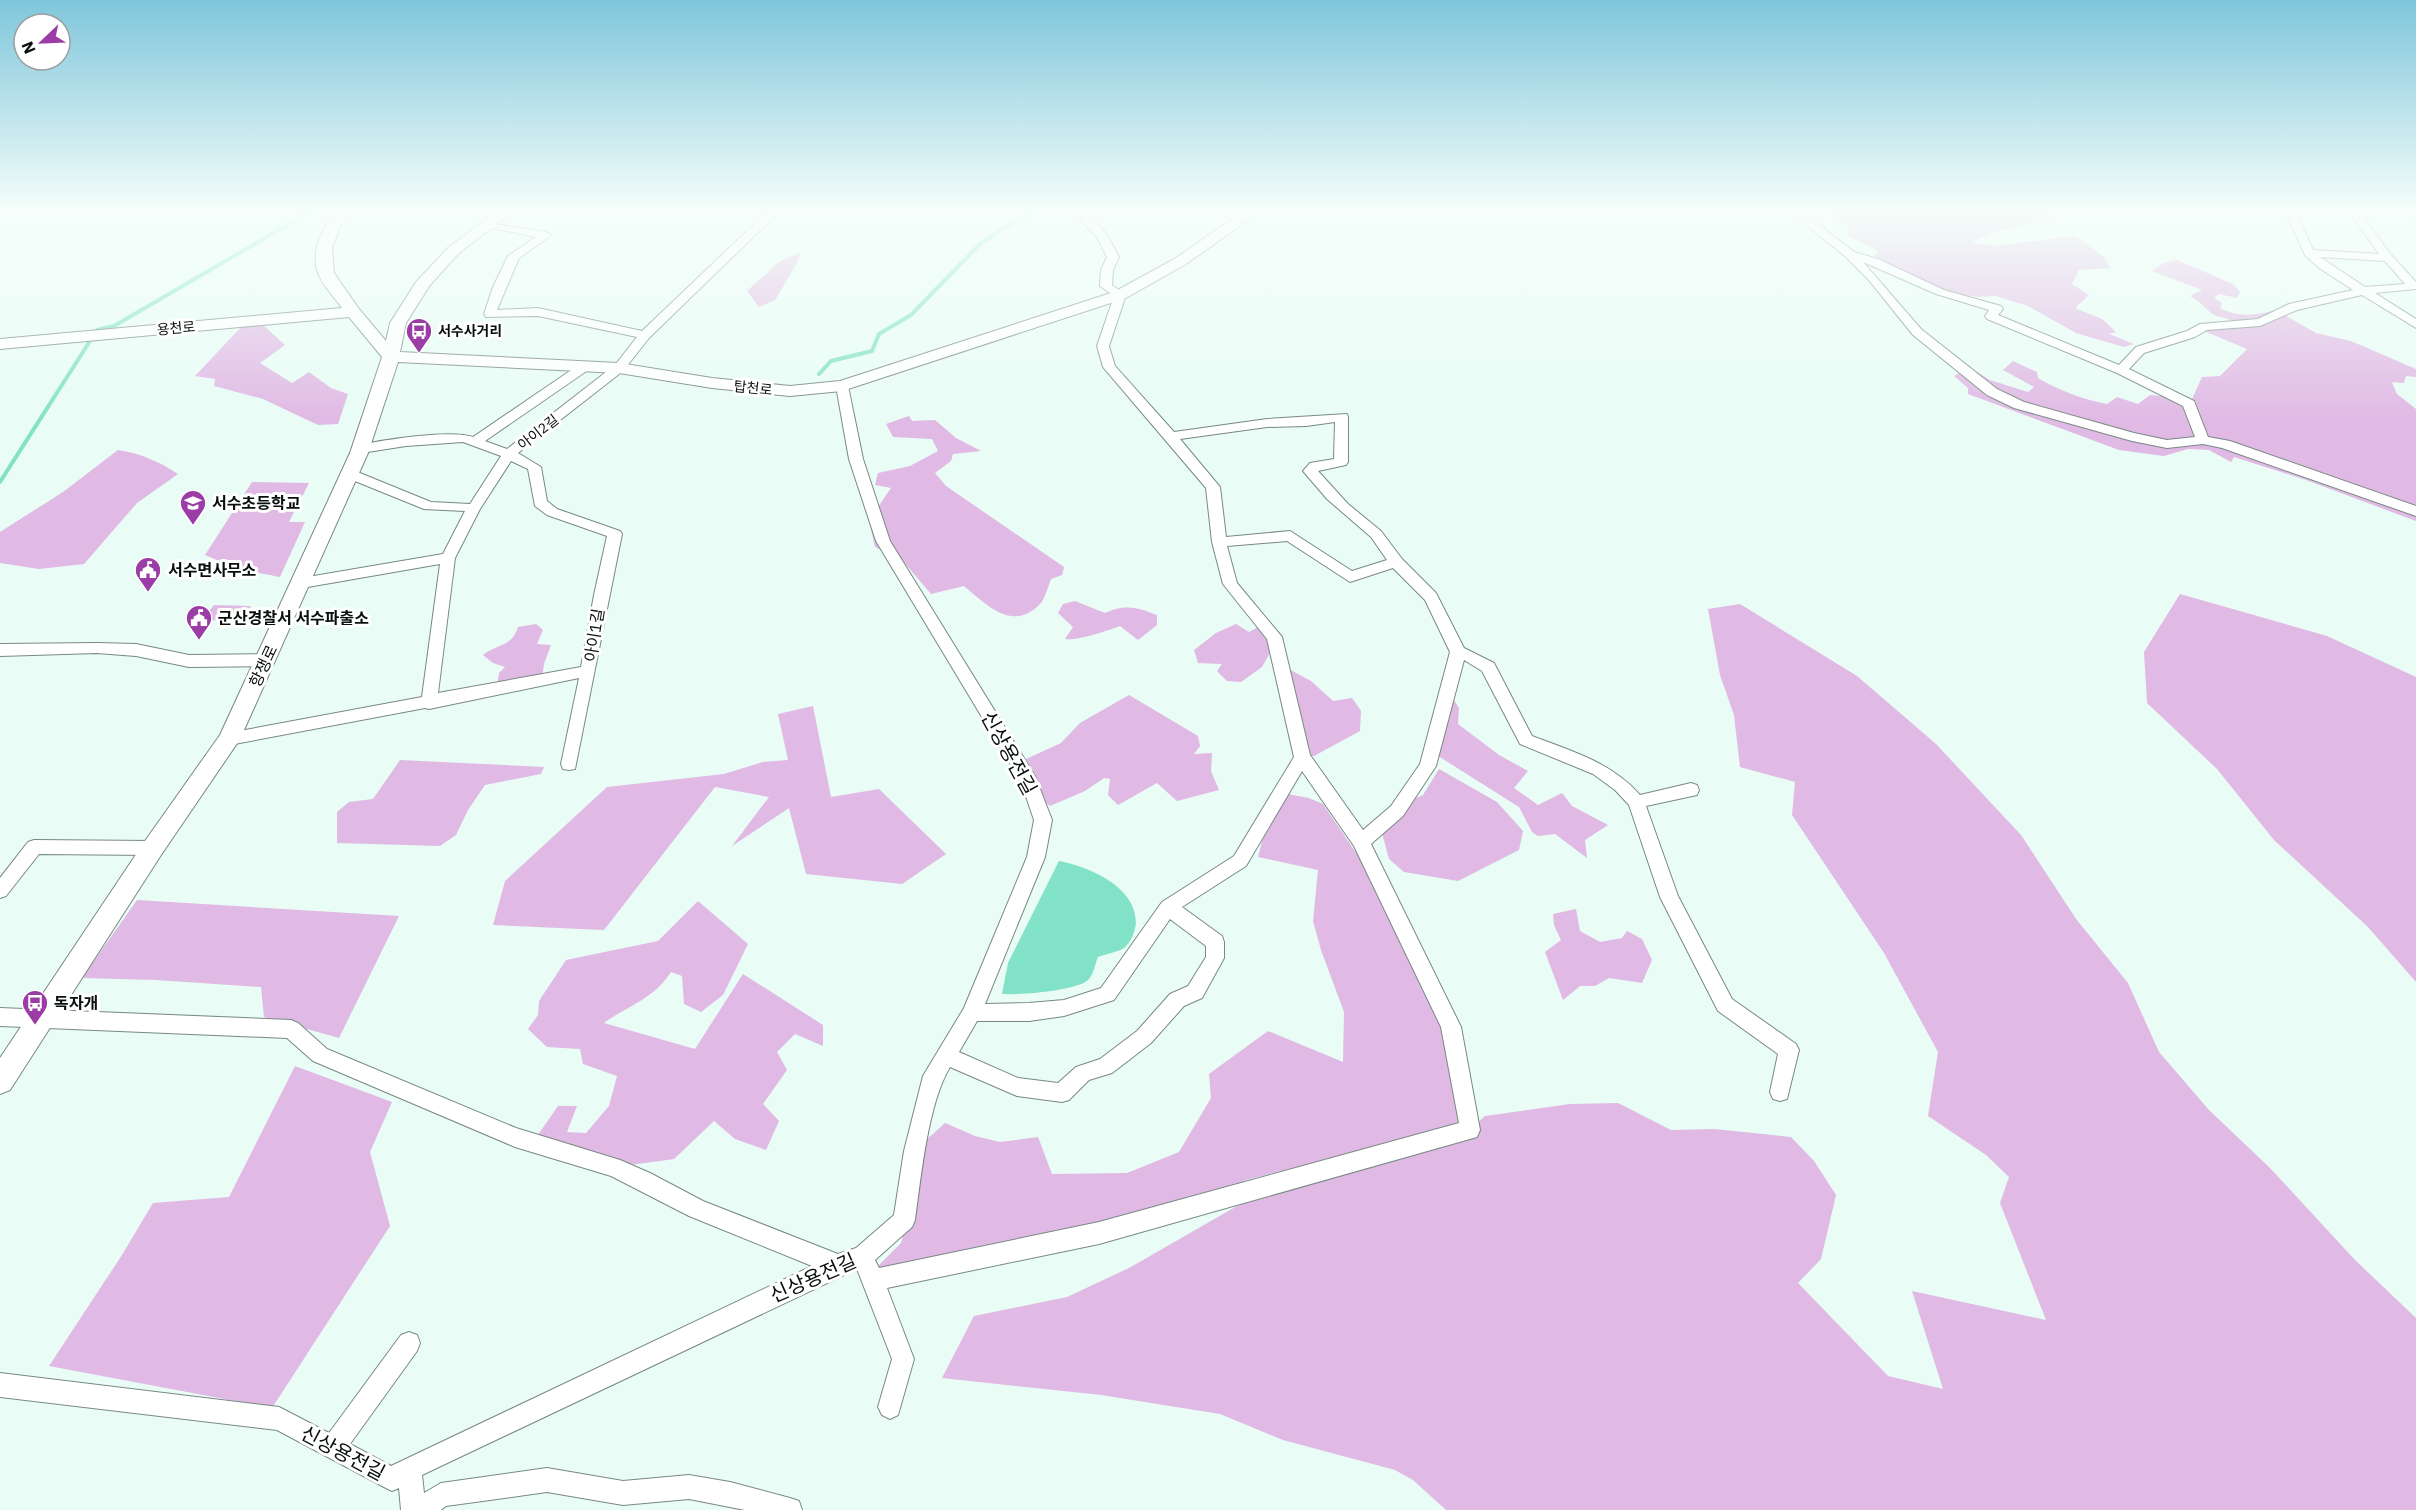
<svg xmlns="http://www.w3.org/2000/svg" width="2416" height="1510" font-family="'IBM Plex Sans','Noto Sans KR',sans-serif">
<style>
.green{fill:#e0b9e4}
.water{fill:#82e2c7}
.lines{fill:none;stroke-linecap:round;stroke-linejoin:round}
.stream{stroke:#82e2c7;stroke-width:4}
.street-casing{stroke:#788983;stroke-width:2}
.secondary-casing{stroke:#788983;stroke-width:2}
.street{fill:#fff;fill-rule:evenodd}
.secondary{fill:#fff;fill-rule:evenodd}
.labels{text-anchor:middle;stroke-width:6;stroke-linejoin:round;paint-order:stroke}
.far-street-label{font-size:14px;fill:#090f0d;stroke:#fff}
.far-poi-label{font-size:14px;font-weight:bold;fill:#090f0d;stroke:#fff;text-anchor:start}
.poi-label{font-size:16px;font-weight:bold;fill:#090f0d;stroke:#fff;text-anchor:start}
.street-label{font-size:16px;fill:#090f0d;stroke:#fff}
.near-street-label{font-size:20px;fill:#090f0d;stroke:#fff}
</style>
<rect width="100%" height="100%" fill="#e9fcf5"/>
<g class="green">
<polygon points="1824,210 1909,210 1917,212 1919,210 1930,210 1944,214 1952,210 2039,210 2056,219 2001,230 1970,242 1995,246 2075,236 2104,257 2110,268 2079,270 2072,284 2089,295 2075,308 2102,319 2116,332 2109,334 2134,344 2124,347 2076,333 2028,306 1996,296 1977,297 1940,290 1874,258 1878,250 1849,237 1848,227"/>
<polygon points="800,252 798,261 775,300 759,307 747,291 779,262"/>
<path d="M2177,260l56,24 7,8 -3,6 -18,-4 -5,4 8,5 -2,5c19,10 37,7 56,2l40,23 35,8 65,28v8l-10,-1 -2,7 -12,-1 5,12 19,15v112l-110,-41 -72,-23 -3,5 -22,-12 -21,-1 -24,7 -45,-6 -151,-56v-6l-14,-12 15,-9 21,13 38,12 6,-5 -31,-17 10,-9 24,11 1,6c22,13 44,21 69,26l10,-7 21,7 12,-9 42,4 10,-22 18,-1 27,-27 -43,-18 32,-5c-9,-11 -10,-6 -22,-11 -7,-4 -12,-13 -24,-19l12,-6 -50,-19 12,-8z"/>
<polygon points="261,323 285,345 260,363 292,383 309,372 331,388 348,394 338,424 318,425 263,399 214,386 215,379 195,376 242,326"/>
<path d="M909,416l3,5 23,-1 21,18 25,13 -28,3 -2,7 -16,12 11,13 118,81 -2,8 -11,4c-3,7 -6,20 -11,25 -28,29 -54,0 -76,-18l-33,8 -30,-35 -26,-12 -6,-27 22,-32 -16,-3 3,-12 32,-7 28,-15 -6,-12 -39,-2 -7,-13z"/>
<path d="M118,450c22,3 42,12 60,24l-41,29 -53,61 -45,5 -39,-6v-31l63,-40z"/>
<polygon points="252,482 309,483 289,522 305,522 280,577 238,569 205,555"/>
<polygon points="2180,594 2327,636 2416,677 2416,982 2368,927 2274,840 2217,769 2147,703 2144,652"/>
<path d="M1075,601l30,12c21,-9 31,-6 52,2v10l-19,15 -18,-14c-14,5 -42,15 -55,13l8,-12 -15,-14 5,-9z"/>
<polygon points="1740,604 1857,676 1936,744 2021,835 2076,919 2128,983 2159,1052 2209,1110 2270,1168 2355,1260 2416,1318 2416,1510 1446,1510 1413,1480 1395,1470 1283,1440 1220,1414 1101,1395 942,1378 974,1316 1067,1297 1129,1268 1251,1198 1333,1167 1455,1143 1485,1116 1570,1104 1618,1103 1671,1130 1714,1129 1791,1137 1814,1161 1836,1195 1821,1259 1798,1283 1888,1376 1943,1389 1912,1291 2046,1320 2000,1203 2009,1177 1986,1155 1928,1116 1938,1052 1884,953 1792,815 1795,782 1740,767 1734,715 1720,675 1708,609"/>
<polygon points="214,605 251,606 240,621 202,620"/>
<path d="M536,624l7,6 -6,14 14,1 -7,19 -2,14 -45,8 2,-13 6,-6 -12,-4 -10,-8c15,-12 29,-8 35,-28z"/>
<polygon points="1236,624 1249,632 1258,627 1270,637 1271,651 1262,667 1241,682 1227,681 1217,671 1222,664 1198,663 1194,650 1216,633"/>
<polygon points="1272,660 1311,681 1333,701 1352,698 1361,711 1360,731 1314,756 1293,756"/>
<polygon points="1450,694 1459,708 1458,724 1499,755 1528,771 1514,788 1538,805 1562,793 1572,806 1608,825 1585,840 1587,858 1555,834 1538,836 1532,832 1519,807 1435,754"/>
<polygon points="1129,695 1198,736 1200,746 1194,754 1212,753 1211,771 1219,790 1177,801 1157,783 1118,805 1108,795 1110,779 1104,778 1085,791 1050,806 1040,798 1032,777 1035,774 1026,759 1061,743 1080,723"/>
<polygon points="813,706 831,797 879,789 946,854 902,884 806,874 789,808 732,846 769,797 715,787 604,930 493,925 505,881 607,787 724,774 763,762 788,760 778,714"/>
<polygon points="400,760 544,767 541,774 485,785 468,810 456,835 440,846 337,843 337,812 349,802 373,799"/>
<polygon points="1439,769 1497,802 1523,831 1519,850 1458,881 1404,872 1389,859 1382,833 1390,809 1423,795"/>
<polygon points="1287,794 1309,798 1323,804 1371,875 1443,1020 1461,1125 1246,1180 1159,1224 927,1279 876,1268 901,1243 916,1189 923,1143 945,1123 975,1136 1000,1142 1038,1137 1052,1174 1127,1173 1179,1152 1211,1098 1209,1074 1268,1031 1343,1062 1344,1012 1321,950 1313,921 1318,870 1258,857 1265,829"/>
<polygon points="137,900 399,916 339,1038 264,1017 261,987 156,980 82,978"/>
<path d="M698,901l50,43 -25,51 -22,17 -17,-8 -2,-28 -11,-4c-17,27 -44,34 -67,51l91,26 48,-75 80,51v21l-28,-12 -18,18 10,18 -24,34 16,17 -13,29 -31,-11 -21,-18 -40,38 -73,10 -73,-20 30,-43h19l-10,26 19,1 23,-27 8,-30 -34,-12 -3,-15 -33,-2 -19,-18 10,-14 1,-14 27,-41 92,-19z"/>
<polygon points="1576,909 1580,931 1600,942 1622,938 1627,931 1642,939 1652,960 1642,983 1609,978 1595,986 1580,986 1563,1000 1545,952 1561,940 1554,925 1553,914"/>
<polygon points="295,1066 392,1102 370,1152 390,1226 272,1408 49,1366 122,1255 153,1203 229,1197"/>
</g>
<path class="water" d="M1059,861c30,6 77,25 77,62 -1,8 -5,20 -12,25 -6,4 -19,6 -26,9 -3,7 -4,16 -9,22 -10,12 -70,16 -87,15l6,-31z"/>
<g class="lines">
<g class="stream">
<polyline points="97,330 114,326 313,210"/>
<polyline points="819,374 831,361 872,351 879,334 911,315 980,244 1016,220 1039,210"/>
<polyline points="0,482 90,341"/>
</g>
<g class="street-casing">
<g id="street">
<path d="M769,210h12l-132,128 -26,33 -105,82 23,14 6,34 10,8 63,22 2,3 -47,235 -6,1 -6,-1 -2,-5 18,-86 -150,31 -4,-1 -196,37 -6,-2 -2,-4 2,-4 6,-2 193,-36 18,-133 -138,24 -7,-5 7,-5 141,-24 22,-43 -41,-2 -79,-32 -2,-3 2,-3h10l76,31 39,2 31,-48 -38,-14 -57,4 -45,7 -7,-4 2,-3c25,-6 95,-17 117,-9l110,-75h8l2,3 -2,3 -106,73 22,8 108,-84 22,-28 -99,-21 -52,1 -2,-3 9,-27 15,-31 28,-19 -54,-11v-4l64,10 6,3 -33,23 -22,52 41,-2 104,23zM511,461l17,8 7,37 12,9 60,21 -13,59 -13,72 -143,26 17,-135 25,-49z"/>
<path d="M1071,210h11l24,23 13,24 -6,13 -1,15 14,10 -17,51 6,20 59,66 93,-13 80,-5 1,3v45l-2,3 -28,6 30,33 33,27 21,28 34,34 28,55 30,15 38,73c39,15 79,26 108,59l51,-12 6,2 2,5 -2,5 -51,11 32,90 54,103 64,45 3,6 -12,49 -7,2 -7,-2 -3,-7 8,-38 -60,-43 -58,-114 -31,-92 -14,-15 -22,-16 -73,-30 -38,-73 -18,-11 -28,106 -33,50 -32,28 90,183 19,103 -3,7 -378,107 -212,44 27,71 -16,56 -8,4 -8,-4 -4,-8 14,-48 -35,-90 -435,206 2,18 17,-10 106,-15 76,13 66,-6 41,7 60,16 9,3 3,9h-57l-56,-11 -66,6 -76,-13 -101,14 -5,4h-40l-2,-22 -7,3 -8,-4 -107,-57 -277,-33v-24l279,34 50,26 72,-98 8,-3 8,3 3,8 -3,8 -67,93 41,22 421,-200 -123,-50 -78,-40 -96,-29 -202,-86 -26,-23 -287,-12v-18l291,12 7,3 29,26 189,79 104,32 30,13 53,28 135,53 18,-6 38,-33 10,-64 19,-75 41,-68 63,-151 7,-37 -13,-38 -145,-241 -27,-82 -13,-73 2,-3h8l2,3 15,73 27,82 145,235 17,44 -7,37 -60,147 44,-1 35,-3 37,-12 61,-86 72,-46 60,-99 -27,-118 -44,-55 -11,-42 -6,-54 -103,-121 -6,-21 17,-50 -14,-10 1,-16 6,-13 -10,-20zM1335,422l-1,37 -24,4 -7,8 24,28 44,38 16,23 -35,11 -62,-40 -64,6 -6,-50 -40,-48 87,-12 39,-1zM1287,541l63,41 43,-14 32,32 25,52 -30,112 -29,42 -28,24 -53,-75 -28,-118 -45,-54 -10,-37zM1302,771l52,75 87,181 18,96 -360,99 -220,46 -4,-8 37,-33 3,-7c6,-43 13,-117 35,-153l67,29 45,6 7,-2 20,-20 23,-7 39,-30 33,-37 18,-8 22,-40v-16l-2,-6 -40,-29 64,-41zM1170,919l36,27v11l-18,29 -18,8 -33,37 -37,28 -24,8 -18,16 -40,-5 -59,-26 18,-31h52l35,-5 50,-16z"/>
<path d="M1788,210h12l54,42 24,7 66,31 57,16 2,3 -5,6 121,50 17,-18 51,-16 13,-7 58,-5 31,-15 64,-14 -34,-22 -14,-13 -20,-45h10l18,40 66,4 -31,-44h10l34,46 24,26v7l-41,4 41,26v9l-54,-33 -65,15 -37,16 -53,4 -12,7 -51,16 -15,16 65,32 14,36 22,4 186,65v10l-194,-68 -19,-4 -36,4 -35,-7 -118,-33 -27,-13 -74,-60 -45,-56 -22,-22zM2320,257l65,4 20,23 -40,3zM1863,262l73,32 53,16 -4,6 2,3 130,54 66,33 12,31 -28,3 -33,-7 -110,-31 -27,-13 -76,-60z"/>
<polygon points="2407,210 2416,210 2416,217"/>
<polygon points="97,643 136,644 189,655 266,654 271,656 274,660 271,664 266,666 189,667 136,656 97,653 0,656 0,644"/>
<polygon points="34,840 153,841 159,843 162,848 159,853 153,855 39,854 6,896 0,898 0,878 28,842"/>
</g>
</g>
<g class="secondary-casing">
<path id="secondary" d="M340,210h16l-15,15 -9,22 2,26 25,36 27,32 4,-18 26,-41 33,-35 50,-37h16l-56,43 -29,32 -24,38 -6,29 219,11 93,15 78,8 50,-5 274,-89 62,-34 69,-48h17l-76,54 -60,34 -284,93 -52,5 -78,-8 -93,-15 -221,-11 -30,91 -128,286 -79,116 -151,235 -10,4v-36l145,-217 75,-106 130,-282 32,-96 -33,-40 -349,32v-10l342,-31c-7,-10 -20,-23 -24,-35 -8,-24 5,-48 22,-63z"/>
</g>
<use href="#street" class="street"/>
<use href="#secondary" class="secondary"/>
</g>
<linearGradient id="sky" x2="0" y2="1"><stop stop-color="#7fc6db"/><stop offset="0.5" stop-color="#f5fefa"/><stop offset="1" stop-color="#f5fefa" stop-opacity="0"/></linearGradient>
<rect width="2416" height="421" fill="url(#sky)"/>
<defs>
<g id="bus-pin" transform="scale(1.35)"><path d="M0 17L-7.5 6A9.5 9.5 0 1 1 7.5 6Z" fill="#9b3da6" stroke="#fff"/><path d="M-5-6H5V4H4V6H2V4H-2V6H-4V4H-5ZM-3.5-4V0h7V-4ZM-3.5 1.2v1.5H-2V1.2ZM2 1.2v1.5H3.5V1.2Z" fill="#fff"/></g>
<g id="school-pin" transform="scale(1.35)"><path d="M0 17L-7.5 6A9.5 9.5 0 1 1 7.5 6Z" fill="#9b3da6" stroke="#fff"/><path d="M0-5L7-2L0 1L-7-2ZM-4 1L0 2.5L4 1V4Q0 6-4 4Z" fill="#fff"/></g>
<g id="civic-pin" transform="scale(1.35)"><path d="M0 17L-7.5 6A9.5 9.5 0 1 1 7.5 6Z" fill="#9b3da6" stroke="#fff"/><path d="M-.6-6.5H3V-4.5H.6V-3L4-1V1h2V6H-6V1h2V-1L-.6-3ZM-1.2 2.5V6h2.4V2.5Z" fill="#fff"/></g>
</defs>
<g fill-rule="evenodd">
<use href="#bus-pin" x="419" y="331"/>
<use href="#school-pin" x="193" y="503"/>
<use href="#civic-pin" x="148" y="570"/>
<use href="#civic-pin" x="199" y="618"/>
<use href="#bus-pin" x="35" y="1003"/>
</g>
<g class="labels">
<g class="far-street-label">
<text transform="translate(176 328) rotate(-5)" y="5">용천로</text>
<text transform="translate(753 388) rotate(6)" y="5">탑천로</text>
<text transform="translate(538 432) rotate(-38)" y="5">아이2길</text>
</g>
<g class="far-poi-label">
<text x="438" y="336">서수사거리</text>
</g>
<g class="poi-label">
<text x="212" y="509">서수초등학교</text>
<text x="168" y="576">서수면사무소</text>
<text x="218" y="624">군산경찰서 서수파출소</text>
<text x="54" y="1009">독자개</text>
</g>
<g class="street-label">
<text transform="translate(594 635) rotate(-81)" y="6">아이1길</text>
<text transform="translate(263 666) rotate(-65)" y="6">항쟁로</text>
</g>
<g class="near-street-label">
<text transform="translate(1009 753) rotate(61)" y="7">신상용전길</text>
<text transform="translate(813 1278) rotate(-24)" y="7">신상용전길</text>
<text transform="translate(343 1453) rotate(28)" y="7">신상용전길</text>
</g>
</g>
<g transform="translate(42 42) rotate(247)"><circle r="28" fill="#ffffff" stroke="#9d9f9e" stroke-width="1.5"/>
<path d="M0-4.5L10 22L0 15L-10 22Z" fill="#9b3da6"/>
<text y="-9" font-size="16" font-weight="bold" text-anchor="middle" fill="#090f0d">N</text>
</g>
</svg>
